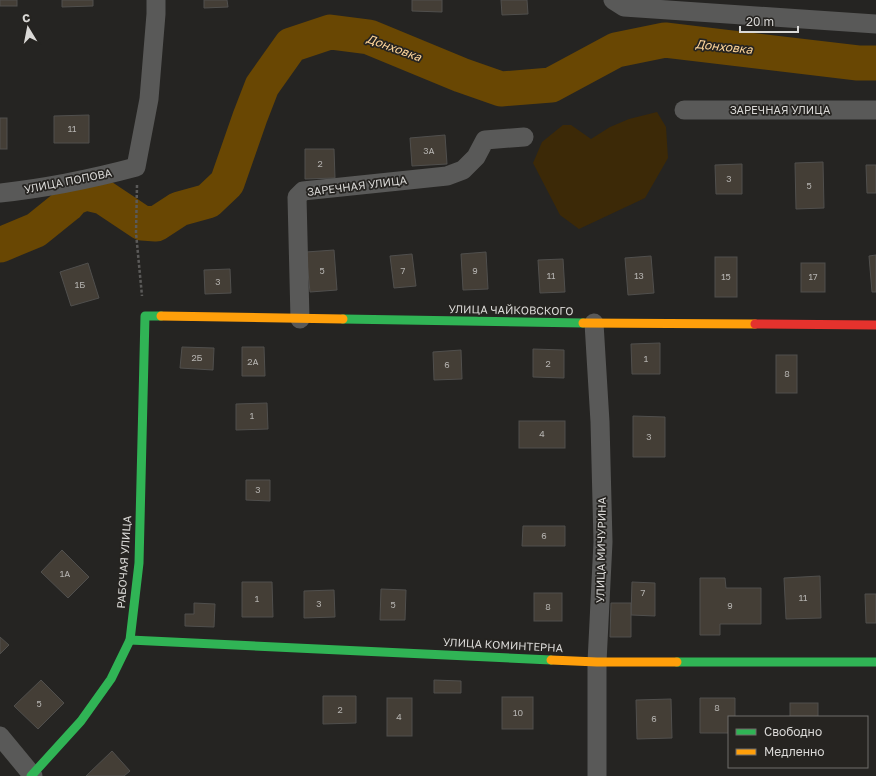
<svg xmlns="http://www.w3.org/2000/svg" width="876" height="776" font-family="'Golos Text',sans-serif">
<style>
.green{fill:#3c2907}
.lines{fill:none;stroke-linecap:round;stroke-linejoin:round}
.river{stroke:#694703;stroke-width:35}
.building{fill:#443e36;stroke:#504f4d}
.path{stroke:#5b5a59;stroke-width:2.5;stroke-dasharray:3 2;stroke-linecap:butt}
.street{stroke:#595958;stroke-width:19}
.fast{stroke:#30b455;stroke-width:9}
.slow{stroke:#ff9f0a;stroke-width:9}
.jam{stroke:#e5322d;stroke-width:9}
.labels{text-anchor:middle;stroke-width:3.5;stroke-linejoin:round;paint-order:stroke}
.number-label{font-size:9px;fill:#b4b2af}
.street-label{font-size:11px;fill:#dad9d7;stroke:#262421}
.water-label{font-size:12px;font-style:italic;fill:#fed59a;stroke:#262421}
</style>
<rect width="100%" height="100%" fill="#252422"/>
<polygon class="green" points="657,112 666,127 668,158 645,198 579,229 560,215 533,163 542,142 563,125 571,125 591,139 610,127 629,119"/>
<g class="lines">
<polyline class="river" points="0,245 36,230 67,205 73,198 86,193 103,197 142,223 156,224 179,209 208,201 227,183 250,117 262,86 291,45 330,32 369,37 461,75 501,89 551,85 616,50 665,40 858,63 876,63"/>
</g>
<g class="building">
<rect x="0" y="0" width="17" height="6"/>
<polygon points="62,0 93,0 93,6 62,7"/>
<polygon points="204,0 227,0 228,7 204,8"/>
<polygon points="412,0 442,0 442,12 412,11"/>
<polygon points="501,0 527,0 528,14 502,15"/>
<polygon points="89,115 89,143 54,143 54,116"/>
<rect x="0" y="118" width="7" height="31"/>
<polygon points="445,135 447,164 412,166 410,138"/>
<polygon points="305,149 334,149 335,178 305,179"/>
<polygon points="823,162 824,208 796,209 795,163"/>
<polygon points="742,164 742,194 716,194 715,165"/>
<polygon points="866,165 876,165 876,193 867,193"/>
<polygon points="334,250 337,290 310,292 306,252"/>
<polygon points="486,252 488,289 463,290 461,254"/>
<polygon points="412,254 416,286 394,288 390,256"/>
<polygon points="876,255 876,292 872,292 869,256"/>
<polygon points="651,256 654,293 628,295 625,258"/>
<rect x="715" y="257" width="22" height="40"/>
<polygon points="563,259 565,292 540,293 538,260"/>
<polygon points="88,263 99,298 71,306 60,272"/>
<rect x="801" y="263" width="24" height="29"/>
<polygon points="230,269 231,293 205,294 204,270"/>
<polygon points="660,343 660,374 632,374 631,344"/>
<polygon points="182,347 214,348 213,370 180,368"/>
<polygon points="242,347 264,347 265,376 242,376"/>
<polygon points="533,349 564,350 564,378 533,377"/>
<polygon points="461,350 462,379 434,380 433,352"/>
<rect x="776" y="355" width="21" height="38"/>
<polygon points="267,403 268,429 236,430 236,404"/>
<polygon points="633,416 665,417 665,457 633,457"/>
<rect x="519" y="421" width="46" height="27"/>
<polygon points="246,480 270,480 270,501 246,500"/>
<polygon points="523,526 565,526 565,546 522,546"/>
<polygon points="62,550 89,577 68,598 41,572"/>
<polygon points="820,576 821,618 786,619 784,578"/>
<polygon points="700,578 725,578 726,588 761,588 761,624 720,624 720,635 700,635"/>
<polygon points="242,582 272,582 273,617 242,617"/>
<polygon points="632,582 655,583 655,616 631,615"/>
<polygon points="381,589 406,590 405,620 380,620"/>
<polygon points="334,590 335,617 304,618 304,591"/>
<rect x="534" y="593" width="28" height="28"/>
<polygon points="865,594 876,594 876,623 866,623"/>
<polygon points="194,603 215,604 214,627 185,626 185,614 194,614"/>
<polygon points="611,603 631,603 631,637 610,637"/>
<polygon points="0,637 9,645 0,654"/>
<polygon points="41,680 64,703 38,729 14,706"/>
<polygon points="434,680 461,681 461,693 434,693"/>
<polygon points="323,696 356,696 356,723 323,724"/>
<rect x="502" y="697" width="31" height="32"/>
<rect x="387" y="698" width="25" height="38"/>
<polygon points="700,698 735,698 735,717 729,717 729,733 700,733"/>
<polygon points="671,699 672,738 637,739 636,700"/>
<rect x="790" y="703" width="28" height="14"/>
<polygon points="112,751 130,771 124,776 86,776"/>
</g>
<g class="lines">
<polyline class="path" points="137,185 136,233 142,296"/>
<g class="street">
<polyline points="613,0 624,7 876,24"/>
<polyline points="684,110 876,110"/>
<path d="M0,193c47,-5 91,-14 136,-26l13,-68 7,-85v-14"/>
<polyline points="300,319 297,197 303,191 447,176 463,170 476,157 485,140 524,137"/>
<polyline points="594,323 600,422 603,542 597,662 597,776"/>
<polyline points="0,736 33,776"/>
</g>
<g class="fast">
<polyline points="343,319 583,323"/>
<polyline points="130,640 551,660"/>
<polyline points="677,662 876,662"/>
<polyline points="31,776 81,721 111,679 130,640 139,563 145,316 161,316"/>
</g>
<g class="slow">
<polyline points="161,316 343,319"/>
<polyline points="583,323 755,324"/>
<polyline points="551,660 597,662 677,662"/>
</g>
<polyline class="jam" points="755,324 876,325"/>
</g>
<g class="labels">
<g class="number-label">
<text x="72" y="132">11</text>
<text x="429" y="154">3А</text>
<text x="320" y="167">2</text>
<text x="729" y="182">3</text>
<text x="809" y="189">5</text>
<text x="322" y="274">5</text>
<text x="403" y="274">7</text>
<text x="475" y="274">9</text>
<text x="551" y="279">11</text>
<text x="639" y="279">13</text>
<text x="726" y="280">15</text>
<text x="813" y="280">17</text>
<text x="218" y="285">3</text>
<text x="80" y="288">1Б</text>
<text x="197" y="361">2Б</text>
<text x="646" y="362">1</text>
<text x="253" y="365">2А</text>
<text x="548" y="367">2</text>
<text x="447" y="368">6</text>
<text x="787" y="377">8</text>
<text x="252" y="419">1</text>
<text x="542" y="437">4</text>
<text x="649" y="440">3</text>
<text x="258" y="493">3</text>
<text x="544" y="539">6</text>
<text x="65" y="577">1А</text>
<text x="643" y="596">7</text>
<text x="803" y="601">11</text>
<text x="257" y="602">1</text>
<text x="319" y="607">3</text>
<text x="393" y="608">5</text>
<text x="730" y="609">9</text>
<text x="548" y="610">8</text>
<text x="39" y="707">5</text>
<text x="717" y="711">8</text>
<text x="340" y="713">2</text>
<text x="518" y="716">10</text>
<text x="399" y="720">4</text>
<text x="654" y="722">6</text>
</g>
<g class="street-label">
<text x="780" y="114">ЗАРЕЧНАЯ УЛИЦА</text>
<text transform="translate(68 181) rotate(-11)" y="4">УЛИЦА ПОПОВА</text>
<text transform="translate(357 186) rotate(-7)" y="4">ЗАРЕЧНАЯ УЛИЦА</text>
<text transform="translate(511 310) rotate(1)" y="4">УЛИЦА ЧАЙКОВСКОГО</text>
<text transform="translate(601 550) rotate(-89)" y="4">УЛИЦА МИЧУРИНА</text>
<text transform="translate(124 562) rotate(-86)" y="4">РАБОЧАЯ УЛИЦА</text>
<text transform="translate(503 645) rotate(3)" y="4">УЛИЦА КОМИНТЕРНА</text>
</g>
<g class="water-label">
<text transform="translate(724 47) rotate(6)" y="4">Донховка</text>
<text transform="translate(394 48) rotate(20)" y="4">Донховка</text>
</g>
</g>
<rect x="728" y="716" width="140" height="52" fill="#262421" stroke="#6e6c6a"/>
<rect x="736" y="729" width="20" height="6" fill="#30b455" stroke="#6e6c6a"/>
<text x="764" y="736" font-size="12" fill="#dad9d7">Свободно</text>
<rect x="736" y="749" width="20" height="6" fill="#ff9f0a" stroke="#6e6c6a"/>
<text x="764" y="756" font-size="12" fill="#dad9d7">Медленно</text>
<g transform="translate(28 28) rotate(350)" stroke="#262421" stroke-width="3" paint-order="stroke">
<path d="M0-3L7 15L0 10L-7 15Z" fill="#dad9d7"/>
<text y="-6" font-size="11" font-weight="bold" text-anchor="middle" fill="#dad9d7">С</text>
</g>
<path d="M740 26v6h58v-6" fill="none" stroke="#dad9d7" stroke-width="2"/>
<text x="746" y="26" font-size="12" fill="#dad9d7" stroke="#262421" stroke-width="3" paint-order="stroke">20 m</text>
</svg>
